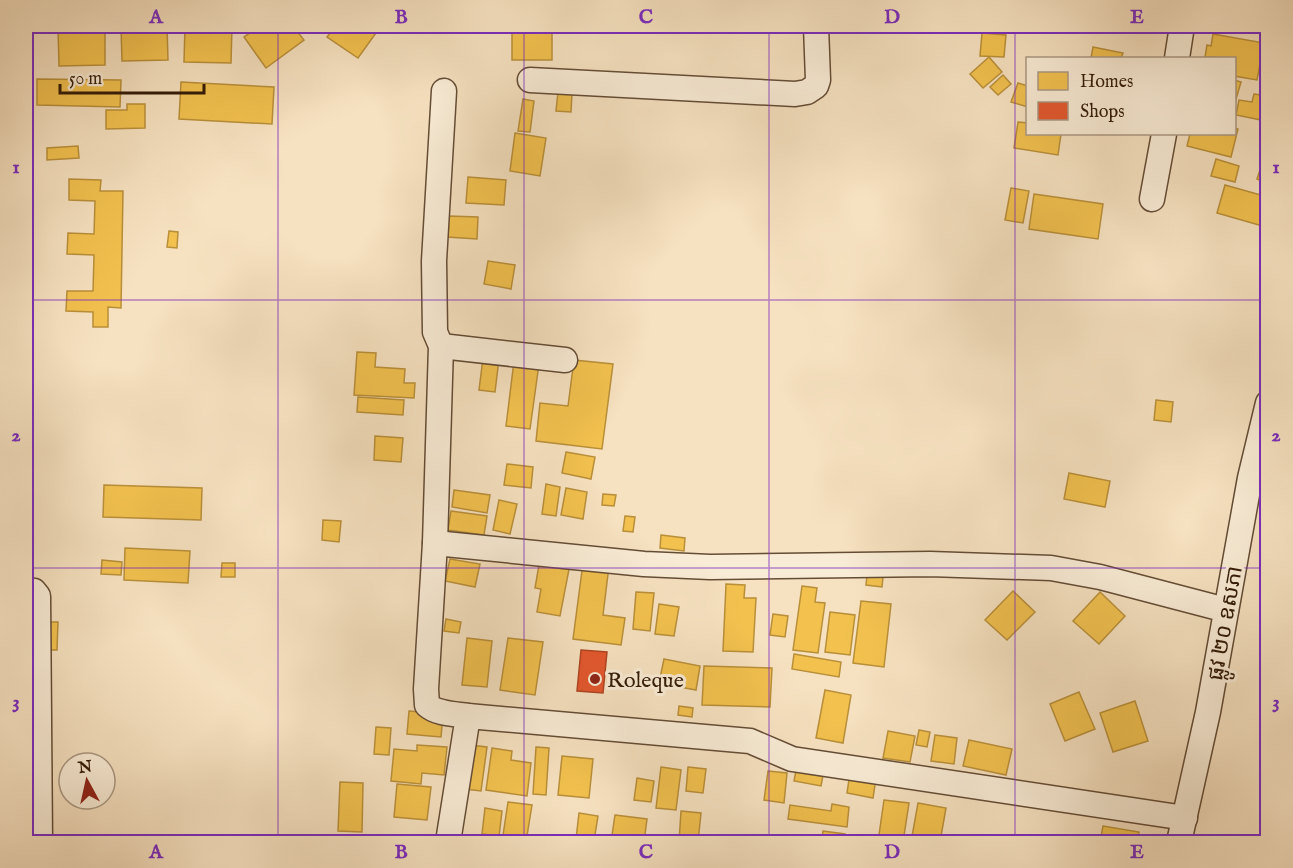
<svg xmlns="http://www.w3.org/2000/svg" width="1293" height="868" font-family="'IM FELL English','Noto Sans Khmer',serif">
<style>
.homes{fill:#f2c14e;stroke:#b98f39;stroke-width:1.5}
.shops{fill:#e4572e;stroke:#af4522;stroke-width:1.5}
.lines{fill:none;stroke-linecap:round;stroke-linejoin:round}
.minor-casing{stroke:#644c35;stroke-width:27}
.minor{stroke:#f9ecd6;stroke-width:24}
.grid{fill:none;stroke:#7b2cbf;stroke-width:1.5;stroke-opacity:0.55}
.poi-dot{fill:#8f2418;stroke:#f9ecd6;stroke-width:2}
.labels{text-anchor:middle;stroke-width:6;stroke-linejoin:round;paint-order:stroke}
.street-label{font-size:22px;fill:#331b07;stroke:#f9ecd6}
.poi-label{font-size:22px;fill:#331b07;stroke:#f9ecd6;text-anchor:start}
.neatline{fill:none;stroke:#7b2cbf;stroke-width:2}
.grid-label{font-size:20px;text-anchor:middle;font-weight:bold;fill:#7b2cbf}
</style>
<rect width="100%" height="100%" fill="#f6e1c0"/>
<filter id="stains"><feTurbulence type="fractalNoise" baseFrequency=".00333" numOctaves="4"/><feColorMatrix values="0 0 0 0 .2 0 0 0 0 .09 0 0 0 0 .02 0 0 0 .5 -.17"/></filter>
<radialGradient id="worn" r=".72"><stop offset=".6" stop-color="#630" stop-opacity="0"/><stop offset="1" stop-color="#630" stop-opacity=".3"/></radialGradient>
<g class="homes">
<polygon points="121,26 167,26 168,60 122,61"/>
<polygon points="185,26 232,26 231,63 184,62"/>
<polygon points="260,26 293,26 304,40 266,68 244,37"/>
<polygon points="335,26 381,26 358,58 327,37"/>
<rect x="1091" y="26" width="21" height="3"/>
<polygon points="1242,26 1266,26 1265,31 1241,28"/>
<polygon points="105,27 105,65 59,66 58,28"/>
<rect x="512" y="30" width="40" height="30"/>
<polygon points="982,33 1006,35 1004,57 980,56"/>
<polygon points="1213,34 1264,43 1257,80 1234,76 1234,58 1205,57 1207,45 1211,46"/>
<polygon points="1093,47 1123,53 1121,58 1091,58"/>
<polygon points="989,57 1002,72 983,88 970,74"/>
<polygon points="1003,75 1011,84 998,95 990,87"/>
<polygon points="37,79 121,80 120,107 37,105"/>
<polygon points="1234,80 1241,82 1234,106"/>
<polygon points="181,82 274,87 272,124 179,119"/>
<polygon points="1018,83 1028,86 1028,107 1011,102"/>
<polygon points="558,92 572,93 571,112 556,111"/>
<polygon points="1254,94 1268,96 1266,121 1236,115 1239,100 1252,102"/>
<polygon points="523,99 534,101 530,132 518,131"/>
<polygon points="127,104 145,104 145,128 106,129 106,110 127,110"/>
<polygon points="1018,122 1028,123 1028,134 1061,134 1058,155 1014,148"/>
<polygon points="1234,128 1238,129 1231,157 1187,146 1190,134 1234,134"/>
<polygon points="515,133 546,138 540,176 510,171"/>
<polygon points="78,146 79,158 47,160 47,148"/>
<polygon points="1216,159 1239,166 1235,182 1211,176"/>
<polygon points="1260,170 1268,172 1268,183 1257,179"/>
<polygon points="468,177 506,180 504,205 466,203"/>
<polygon points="69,179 101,180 100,191 123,191 121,308 108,307 108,327 93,327 93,312 66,311 67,291 93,291 94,255 67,254 68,233 94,234 95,201 69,200"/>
<polygon points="1225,185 1268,197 1266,227 1217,213"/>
<polygon points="1011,188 1029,191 1023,223 1005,220"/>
<polygon points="1034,194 1103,204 1098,239 1029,229"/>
<polygon points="449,216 478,217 477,239 447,237"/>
<polygon points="169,231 178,232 177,248 167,247"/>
<polygon points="488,261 515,265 511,289 484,284"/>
<polygon points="357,352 376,353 375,367 405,369 404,383 415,383 414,398 354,395"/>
<polygon points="483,358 499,359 495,392 479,390"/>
<polygon points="574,360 613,364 602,449 536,441 540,403 568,406"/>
<polygon points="514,361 539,364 530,429 506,426"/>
<polygon points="358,397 404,400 403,415 357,412"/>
<polygon points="1156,400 1173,402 1171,422 1154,420"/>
<polygon points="375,436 403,438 401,462 374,460"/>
<polygon points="566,452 595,457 591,479 562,473"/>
<polygon points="507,464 533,467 531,488 504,485"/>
<polygon points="1069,473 1110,481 1105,507 1064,499"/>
<polygon points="546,484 560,487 556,516 542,514"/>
<polygon points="104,485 202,488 201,520 103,517"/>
<polygon points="566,488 587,492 583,519 561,515"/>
<polygon points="454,490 490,495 487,513 452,507"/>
<polygon points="603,494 616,495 614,506 602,505"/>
<polygon points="499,500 517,504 510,534 493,530"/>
<polygon points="451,511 487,516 484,535 448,530"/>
<polygon points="625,516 635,517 633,532 623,531"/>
<polygon points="323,520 341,521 339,542 322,540"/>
<polygon points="661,535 685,538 684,551 660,548"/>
<polygon points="125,548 190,551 188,583 124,580"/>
<polygon points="450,559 480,564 475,587 445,581"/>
<polygon points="540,559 570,564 560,616 537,612 541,589 535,588"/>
<polygon points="102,560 122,562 121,575 101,574"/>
<polygon points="222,563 235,563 235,577 221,577"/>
<polygon points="583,563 609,566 603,615 625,618 621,645 573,639"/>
<polygon points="867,575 883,577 882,587 866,585"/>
<polygon points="726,584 745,585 744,598 756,598 753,652 723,651"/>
<polygon points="802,586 817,588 815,602 825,603 818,653 793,650"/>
<polygon points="1013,591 1035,612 1007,640 985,620"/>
<polygon points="636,592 654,593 650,631 633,629"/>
<polygon points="1100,592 1125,616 1099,644 1073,621"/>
<polygon points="861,601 891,604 884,667 853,663"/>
<polygon points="659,604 679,607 674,636 655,634"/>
<polygon points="830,612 855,615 850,655 825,652"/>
<polygon points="773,614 788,616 785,637 770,635"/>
<polygon points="446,619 461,622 459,633 444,631"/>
<polygon points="42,622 58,622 57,650 41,650"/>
<polygon points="467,638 492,641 487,687 462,685"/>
<polygon points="508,638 543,642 535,695 500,690"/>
<polygon points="794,654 841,662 839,677 792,669"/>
<polygon points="664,659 700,666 696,690 659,683"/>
<polygon points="704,666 772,668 770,707 702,705"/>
<polygon points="825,690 851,695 843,743 816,738"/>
<polygon points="1079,692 1095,729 1065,741 1050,704"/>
<polygon points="1135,701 1148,741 1113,752 1100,713"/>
<polygon points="679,706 693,708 692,717 678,715"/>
<polygon points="409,711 443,714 441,737 407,734"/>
<polygon points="376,727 391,728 389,755 374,754"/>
<polygon points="919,730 930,732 927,747 916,745"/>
<polygon points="888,731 915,736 910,762 883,758"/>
<polygon points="935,735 957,738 954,764 931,761"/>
<polygon points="969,740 1012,749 1006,775 963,766"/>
<polygon points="417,745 447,747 444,775 422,773 421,784 391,781 394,749 417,751"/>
<polygon points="470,745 487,747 481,791 465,789"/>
<polygon points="536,747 549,748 546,795 533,794"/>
<polygon points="492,748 512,751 511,760 531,763 527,796 486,790"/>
<polygon points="562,756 593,759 589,798 558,795"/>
<polygon points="797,765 824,770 821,786 794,781"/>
<polygon points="661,767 681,770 676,810 656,808"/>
<polygon points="688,767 706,769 703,793 686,791"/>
<polygon points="768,771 787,773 784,803 764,800"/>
<polygon points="850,773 876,778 873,798 847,793"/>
<polygon points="637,778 654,781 651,802 634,800"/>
<polygon points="340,782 363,783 362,832 338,831"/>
<polygon points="397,784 431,787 427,820 394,817"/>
<polygon points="884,800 909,803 903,842 878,842"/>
<polygon points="508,802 532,805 526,842 502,842"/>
<polygon points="918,803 946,808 940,842 911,842"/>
<polygon points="832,804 849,807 847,827 788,819 790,805 831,811"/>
<polygon points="485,808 502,811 499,836 482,834"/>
<polygon points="681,811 701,813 698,842 679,842"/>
<polygon points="579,813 598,816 594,841 576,839"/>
<polygon points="615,815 647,819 644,842 611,842"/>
<polygon points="1103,826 1139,832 1137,842 1100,842"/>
<polygon points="823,831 845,834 844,842 821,842"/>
<polygon points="346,835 370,836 370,842 346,842"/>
</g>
<polygon class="shops" points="581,650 607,652 603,693 577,691"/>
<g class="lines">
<g class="minor-casing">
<g id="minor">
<polyline points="1177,58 1182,26"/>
<polyline points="530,80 795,94 807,92 816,86 818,80 816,26"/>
<path d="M444,91l-10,170 1,71 6,14 -6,197 -9,146 1,16c10,9 27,9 41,11l-20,126"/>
<polyline points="1152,199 1164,134"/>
<polyline points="441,346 565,360"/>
<polyline points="435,543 644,564 710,567 930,564 1051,568 1100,577 1226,610"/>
<polyline points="26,590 34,591 38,596 40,842"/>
<polyline points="468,716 750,741 792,759 1185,818"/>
<polyline points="1179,842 1208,712 1250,478 1268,403"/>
</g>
</g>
<use href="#minor" class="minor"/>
</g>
<path class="grid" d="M278,26v816M524,26v816M769,26v816M1015,26v816M26,300h1242M26,568h1242"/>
<circle class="poi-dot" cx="595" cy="679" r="6"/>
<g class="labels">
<g class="street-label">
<text transform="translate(1224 623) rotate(-80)" y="8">ផ្លូវ ២០ ឧសភា</text>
</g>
<g class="poi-label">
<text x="607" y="687">Roleque</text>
</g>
</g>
<rect width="1293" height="868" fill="none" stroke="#f6e1c0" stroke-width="66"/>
<rect x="1026" y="57" width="210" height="78" fill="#f9ecd6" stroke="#aa9883" stroke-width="1.5"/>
<rect x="1038" y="72" width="30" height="18" fill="#f2c14e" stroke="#aa9883" stroke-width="1.5"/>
<text x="1080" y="87" font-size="18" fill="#331b07">Homes</text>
<rect x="1038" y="102" width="30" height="18" fill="#e4572e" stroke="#aa9883" stroke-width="1.5"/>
<text x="1080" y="117" font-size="18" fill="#331b07">Shops</text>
<g transform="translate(87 781) rotate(352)"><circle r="28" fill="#f9ecd6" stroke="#aa9883" stroke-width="1.5"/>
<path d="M0-4.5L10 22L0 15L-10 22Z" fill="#8f2418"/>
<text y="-9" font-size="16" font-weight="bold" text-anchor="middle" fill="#331b07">N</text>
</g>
<path d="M60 84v9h144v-9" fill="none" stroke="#331b07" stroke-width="3"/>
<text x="69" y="84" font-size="18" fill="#331b07" stroke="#f9ecd6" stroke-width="4.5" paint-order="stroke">50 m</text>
<rect x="33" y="33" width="1227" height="802" class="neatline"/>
<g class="grid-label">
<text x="156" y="23">A</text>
<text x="401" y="23">B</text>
<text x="646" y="23">C</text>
<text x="892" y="23">D</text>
<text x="1137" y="23">E</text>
<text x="16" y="173">1</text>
<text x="1276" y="173">1</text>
<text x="16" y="441">2</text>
<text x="1276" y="441">2</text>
<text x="16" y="708">3</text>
<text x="1276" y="708">3</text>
<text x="156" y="858">A</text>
<text x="401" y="858">B</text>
<text x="646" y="858">C</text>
<text x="892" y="858">D</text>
<text x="1137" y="858">E</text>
</g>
<rect width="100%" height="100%" filter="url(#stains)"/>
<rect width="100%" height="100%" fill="url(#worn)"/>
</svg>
